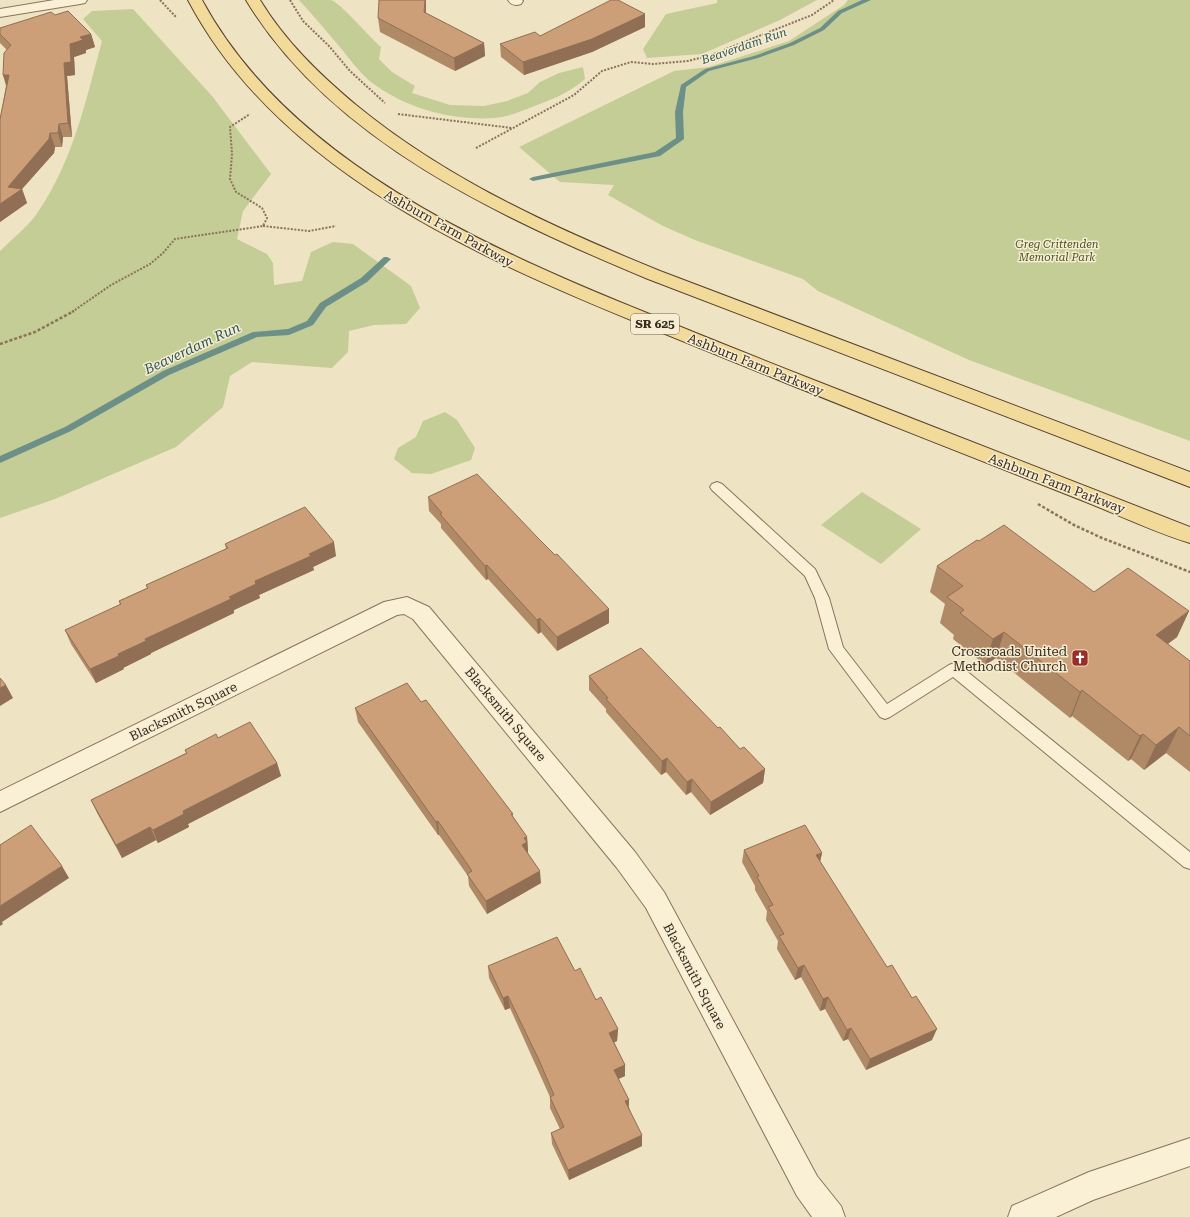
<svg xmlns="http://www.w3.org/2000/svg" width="1190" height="1217" font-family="'Roboto Serif',serif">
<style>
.green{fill:#c4cd96}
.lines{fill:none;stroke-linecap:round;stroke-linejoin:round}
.stream{fill:#6c8f88;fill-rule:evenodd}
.lane-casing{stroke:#897459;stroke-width:2}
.street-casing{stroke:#897459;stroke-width:2}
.primary-casing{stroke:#56422e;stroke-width:2}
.path-far1{stroke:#897459;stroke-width:2;stroke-dasharray:2 1.5;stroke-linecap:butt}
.path{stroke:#897459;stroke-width:2.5;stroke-dasharray:3 2;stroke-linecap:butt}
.lane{fill:#f9f0d6;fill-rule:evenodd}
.street{fill:#f9f0d6;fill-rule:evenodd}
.primary{fill:#f2da9a;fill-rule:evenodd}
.wall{fill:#b08967}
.shaded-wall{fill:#906f54}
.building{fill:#cd9f78;stroke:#906f54}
.labels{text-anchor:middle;stroke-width:3;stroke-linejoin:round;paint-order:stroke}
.far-park-label{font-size:11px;font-style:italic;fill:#475524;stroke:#f6edd2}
.far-water-label{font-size:12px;font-style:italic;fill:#2d5857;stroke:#f6edd2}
.shield{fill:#f6edd2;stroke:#716654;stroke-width:1}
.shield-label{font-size:12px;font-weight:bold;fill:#382c1e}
.street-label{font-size:13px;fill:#382c1e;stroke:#f6edd2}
.poi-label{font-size:13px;fill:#382c1e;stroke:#f6edd2;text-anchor:end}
.water-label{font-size:14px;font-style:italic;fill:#2d5857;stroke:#f6edd2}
</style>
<rect width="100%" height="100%" fill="#eee3c2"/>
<g class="green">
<path d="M299,0c10,0 23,0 32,0 10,3 39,38 50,47l-2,12 13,13 23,14 -3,7 38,12 34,1 23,-5 21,-8 12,-11 19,-9 24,-6 2,12c-15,13 -29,19 -48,26 -13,5 -28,12 -43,13 -43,3 -89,-10 -123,-36 -14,-12 -21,-23 -32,-36 -13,-15 -26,-31 -40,-46z"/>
<polygon points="717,0 817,0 780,20 702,54 647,58 643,49 666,14 717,3"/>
<polygon points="848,0 1190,0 1190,441 969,360 818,291 803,279 695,240 663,226 608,195 614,185 560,182 519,147 674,71 709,67 789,41 844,5"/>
<path d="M133,9l79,87 59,78 -28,37 -6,28 30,15 6,9 1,22 28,-4 9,-29 22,-10 20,2 58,42 9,22 -14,16 -32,1 -25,6 -1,21 -16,16 -80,-6 -22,14 -7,31 -47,40 -121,52 -55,19v-267c12,-12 29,-25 38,-39 35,-51 48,-112 64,-171l-19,-22 9,-8z"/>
<polygon points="445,412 457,420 475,448 471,460 431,474 412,473 394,459 398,448 416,437 423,421"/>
<polygon points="862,492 921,529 881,564 821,525"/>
</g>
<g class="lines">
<g class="stream">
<polygon points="862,0 871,0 842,13 824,30 794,45 758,58 709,71 686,87 683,112 684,139 660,156 533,181 529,179 533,177 655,152 676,138 675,112 681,85 705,69 754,56 790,43 820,28 838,11"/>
<polygon points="384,257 387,257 391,259 367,282 326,307 313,325 289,335 257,337 169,375 71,431 0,463 0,456 65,427 163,371 253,332 288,329 307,321 320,303 361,278"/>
</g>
<g class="lane-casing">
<polygon id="lane" points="717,482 722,484 815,569 829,598 843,647 887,704 949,665 954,663 959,665 1190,852 1190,869 1184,867 953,677 890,717 885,719 880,717 829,649 815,598 805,576 712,490 710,487 712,484"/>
</g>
<g class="street-casing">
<g id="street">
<polygon points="54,0 87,0 85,3 80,4 0,17 0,9"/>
<path d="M508,0h14l1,1 -2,3c-6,2 -10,1 -13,-4z"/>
<polygon points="407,597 429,607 635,852 664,892 817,1176 841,1206 845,1217 812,1217 797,1196 646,908 617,868 413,619 404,614 397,615 0,812 0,791 384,602"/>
<polygon points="1190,1138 1190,1166 1093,1200 1056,1217 1008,1217 1012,1206 1089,1172"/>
</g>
</g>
<g class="primary-casing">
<g id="primary">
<path d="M188,0h14c86,160 284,248 445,313 53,22 106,43 159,64 128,50 256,100 384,150v16c-37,-11 -73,-29 -109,-43 -66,-26 -133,-52 -200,-79 -78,-31 -155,-62 -233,-94 -169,-69 -370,-156 -460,-327z"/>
<path d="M246,0h14c25,41 59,74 96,105 90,74 196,122 304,166l530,201v15l-542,-208c-146,-61 -317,-138 -402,-279z"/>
</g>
</g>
<g class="path-far1">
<polyline points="160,0 176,17"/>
<polyline points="290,0 303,21 329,46 350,71 385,103"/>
<polyline points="398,114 512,128"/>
<polyline points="476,148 574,95 602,71 631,62 653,64 688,61 711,55 812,15 834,0"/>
<polyline points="263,226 309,231 336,226"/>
<polyline points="72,312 111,285 150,264 163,253 175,239 263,226 267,218 262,208 236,192 230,179 232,154 230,127 250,114"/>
</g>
<g class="path">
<polyline points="0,344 35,332 74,311"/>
<polyline points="1038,504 1074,525 1102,538 1190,572"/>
</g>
<use href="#lane" class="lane"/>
<use href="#street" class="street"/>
<use href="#primary" class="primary"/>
</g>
<g class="wall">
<polygon points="426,13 484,43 485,56 455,71 380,32 378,18"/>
<polygon points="645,14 645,27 592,52 524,75 501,57 500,44 540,36"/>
<polygon points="55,15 91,34 95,47 86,50 86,53 74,57 75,75 67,76 72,137 63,137 62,147 55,147 54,153 22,189 27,203 0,222 0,119 6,86 3,75 7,50 0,43 0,28"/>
<polygon points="428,497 538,538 609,609 609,623 557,651 541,632 538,634 488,579 486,580 441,528 441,524 429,511"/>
<polygon points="979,541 1094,592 1189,611 1177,637 1168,644 1190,661 1190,772 1166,753 1144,770 1131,759 1128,761 1072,716 1070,718 996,658 985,665 953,639 954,635 940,623 945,604 930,592 937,566"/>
<polygon points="225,544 336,556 313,567 314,570 259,595 260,598 234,610 234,613 151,653 151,654 123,668 124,669 96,683 71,644 65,630 120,605 119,601 147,588 146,585 226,549"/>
<polygon points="589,676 740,749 765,769 763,783 710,815 691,792 686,795 666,772 661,775 606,712 606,709 589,690"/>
<polygon points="421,702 513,814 513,817 527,837 528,853 541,883 487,914 469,886 468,876 439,835 438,835 358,722 355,708"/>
<polygon points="218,738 277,763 281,776 188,824 189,827 158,843 156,840 122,858 97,813 91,800 186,753 185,750"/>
<polygon points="744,850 822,853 820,862 932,1040 866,1070 848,1039 843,1041 825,1009 820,1011 801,977 795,980 777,949 778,941 766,920 767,911 755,890 755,886 742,862"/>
<polygon points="488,966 575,971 618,1029 617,1041 614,1042 625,1065 625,1076 618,1079 629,1100 629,1107 642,1146 569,1180 552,1144 551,1133 560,1129 550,1108 550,1097 510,1008 505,1010 489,978"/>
</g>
<g class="shaded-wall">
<polygon points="425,0 426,0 426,26 424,12"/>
<polygon points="645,14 645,27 592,52 524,75 523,62"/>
<polygon points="91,34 95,47 86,50 86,53 74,57 75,75 67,76 72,137 68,123 64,63 70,44 80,37"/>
<polygon points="484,43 485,56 455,71 454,58"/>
<polygon points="3,75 9,75 8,89"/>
<polygon points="59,124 63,137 62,147 58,133"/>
<polygon points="50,133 55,147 54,153 22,189 27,203 0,222 0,204 8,187"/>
<polygon points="334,542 336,556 313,567 314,570 259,595 260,598 234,610 234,613 151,653 151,654 123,668 124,669 96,683 90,669 145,639 229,597 255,581 309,554"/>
<polygon points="487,565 488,579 486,580 485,566"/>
<polygon points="609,609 609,623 557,651 557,637"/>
<polygon points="1189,611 1177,637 1144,661 1156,635"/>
<polygon points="540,618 541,632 538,634 537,620"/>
<polygon points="1004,632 996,658 985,665 993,639"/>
<polygon points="6,685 13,698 0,706 0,688"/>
<polygon points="1082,690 1072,716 1070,718 1080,692"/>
<polygon points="1179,727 1166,753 1144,770 1156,745"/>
<polygon points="1143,734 1131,759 1128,761 1140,736"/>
<polygon points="667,758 666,772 661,775 662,761"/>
<polygon points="277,763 281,776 188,824 189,827 158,843 153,830 183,811"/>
<polygon points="765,769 763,783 710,815 711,802"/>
<polygon points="692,779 691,792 686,795 687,782"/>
<polygon points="438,821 439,835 438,835 436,822"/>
<polygon points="150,827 156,840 122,858 116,845"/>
<polygon points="527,837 528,850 528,855 522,845 524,838"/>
<polygon points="822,853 819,866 816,855"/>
<polygon points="62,866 69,878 2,922 3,924 0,926 0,906"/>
<polygon points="540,871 541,883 487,914 486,901"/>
<polygon points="804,965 801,977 795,980 798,968"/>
<polygon points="508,996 510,1008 505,1010 503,998"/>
<polygon points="828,997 825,1009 820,1011 823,999"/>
<polygon points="851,1028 848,1039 843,1041 847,1030"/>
<polygon points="618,1029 617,1041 609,1045 609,1033"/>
<polygon points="937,1029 932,1040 866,1070 870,1059"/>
<polygon points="625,1065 625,1076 614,1081 614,1070"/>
<polygon points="629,1100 628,1111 625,1101"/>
<polygon points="642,1135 642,1146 569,1180 568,1170"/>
</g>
<g class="building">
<polygon points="379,0 425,0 424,12 484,43 454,58 378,18"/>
<polygon points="611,0 618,0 645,14 592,39 523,62 500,44 535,32 540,36"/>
<polygon points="68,11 91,34 80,37 83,40 70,44 71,62 64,63 68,123 59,124 58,133 50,133 49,139 8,187 22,189 0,204 0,119 9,75 3,75 4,53 11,45 0,34 0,28 51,12 55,15"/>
<polygon points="477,474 538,538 555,555 557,554 609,609 557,637 540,618 537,620 487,565 485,566 440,514 442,513 428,497"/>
<polygon points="305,507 334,542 309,554 311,556 255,581 256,584 229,597 231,599 145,639 146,641 118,654 119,656 90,669 65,630 121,604 119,601 148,588 146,585 228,548 225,544"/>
<polygon points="1004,525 1094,592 1128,568 1189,611 1156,635 1190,661 1190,736 1179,727 1156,745 1143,734 1140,736 1082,690 1080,692 1004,632 993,639 960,613 964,610 947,597 963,586 937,566 977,540 979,541"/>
<polygon points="641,648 718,728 720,727 740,749 744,747 765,769 711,802 692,779 687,782 667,758 662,761 606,699 608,698 589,676"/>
<polygon points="0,678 6,685 0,688"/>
<polygon points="407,683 421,702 426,700 513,814 511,814 527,837 524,838 527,842 522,845 540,871 486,901 467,874 472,871 438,821 436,822 355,708"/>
<polygon points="250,722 277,763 183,811 184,814 153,830 150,827 116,845 91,800 187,753 185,750 216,734 218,738"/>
<polygon points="31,825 62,866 0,906 0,845"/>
<polygon points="805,825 822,853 816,855 887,967 892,965 912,998 916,996 937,1029 870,1059 851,1028 847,1030 828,997 823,999 804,965 798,968 779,936 784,934 768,907 773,905 757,877 759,876 744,850"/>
<polygon points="557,937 575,971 580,968 596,1000 601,997 618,1029 609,1033 625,1065 614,1070 629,1100 625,1101 642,1135 568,1170 551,1133 564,1127 550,1097 554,1095 539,1060 508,996 503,998 488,966"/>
</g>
<defs>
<g id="church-square" transform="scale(0.9)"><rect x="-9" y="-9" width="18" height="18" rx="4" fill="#982d29" stroke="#f6edd2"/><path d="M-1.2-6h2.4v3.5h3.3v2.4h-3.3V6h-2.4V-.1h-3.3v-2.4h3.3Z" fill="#fff"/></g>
</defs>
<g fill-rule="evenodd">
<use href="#church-square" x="1080" y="658"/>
</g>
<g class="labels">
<g class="far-park-label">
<text x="1057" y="248">Greg Crittenden<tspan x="1057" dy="13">Memorial Park</tspan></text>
</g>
<g class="far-water-label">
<text transform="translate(744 46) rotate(-19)" y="4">Beaverdam Run</text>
</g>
<rect class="shield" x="631" y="314" width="48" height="20" rx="3"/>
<g class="shield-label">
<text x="655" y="328">SR 625</text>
</g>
<g class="street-label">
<text transform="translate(449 228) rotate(29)" y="5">Ashburn Farm Parkway</text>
<text transform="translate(756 364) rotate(22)" y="5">Ashburn Farm Parkway</text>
<text transform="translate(1057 483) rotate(21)" y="5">Ashburn Farm Parkway</text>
<text transform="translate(183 711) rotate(-26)" y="5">Blacksmith Square</text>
<text transform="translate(506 714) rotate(50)" y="5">Blacksmith Square</text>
<text transform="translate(695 976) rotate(62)" y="5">Blacksmith Square</text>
</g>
<g class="poi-label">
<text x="1067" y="656">Crossroads United<tspan x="1067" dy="15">Methodist Church</tspan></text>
</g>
<g class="water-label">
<text transform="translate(192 348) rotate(-25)" y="5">Beaverdam Run</text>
</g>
</g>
</svg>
